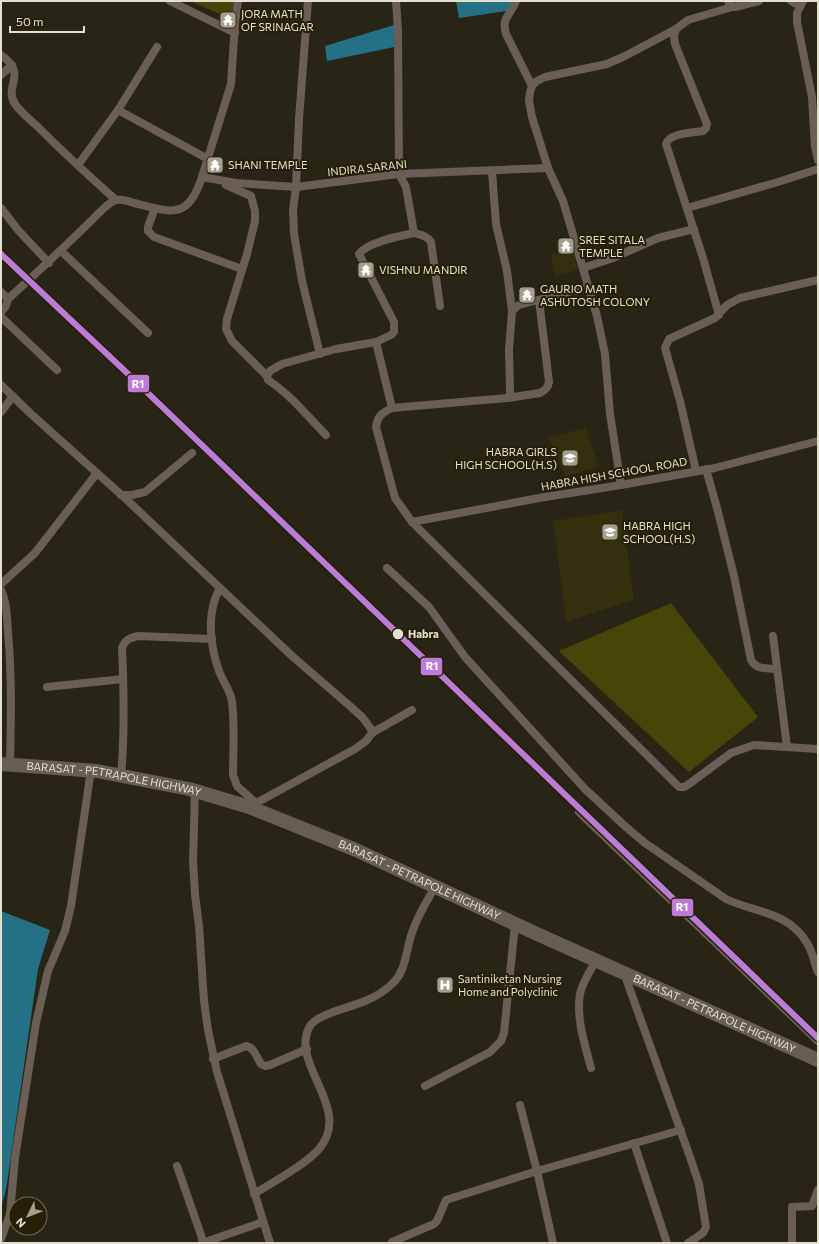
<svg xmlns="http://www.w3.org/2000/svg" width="819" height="1244" font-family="Commissioner,sans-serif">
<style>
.built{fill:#342f0d}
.green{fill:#454607}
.water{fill:#247185}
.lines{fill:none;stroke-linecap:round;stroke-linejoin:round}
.minor{stroke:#6b5e56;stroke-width:8}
.trunk{stroke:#685d52;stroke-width:14}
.rail-1-casing{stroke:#252005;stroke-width:9}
.rail-1{stroke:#bd7bd9;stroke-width:6}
.stop-dot{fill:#e3e0d0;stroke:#252005;stroke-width:1.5}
.labels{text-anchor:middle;stroke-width:4;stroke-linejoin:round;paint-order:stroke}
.poi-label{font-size:11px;fill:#e3e0d0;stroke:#252005;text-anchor:start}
.street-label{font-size:11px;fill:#e3e0d0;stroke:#252005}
.stop-label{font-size:11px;font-weight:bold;fill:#e3e0d0;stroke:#252005;text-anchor:start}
.line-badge{stroke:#252005;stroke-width:1.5}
.badge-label{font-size:11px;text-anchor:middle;font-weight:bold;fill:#fff}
</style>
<rect width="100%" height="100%" fill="#282516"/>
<g class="built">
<polygon points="575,251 577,270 555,276 551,254"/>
<polygon points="586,428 599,467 566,476 548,437"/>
<polygon points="622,510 634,600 566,622 553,521"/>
</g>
<g class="green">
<polygon points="190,1 234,1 231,19"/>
<polygon points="671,603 758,717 689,772 559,651"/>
</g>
<g class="water">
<polygon points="456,1 511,1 513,10 459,18"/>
<polygon points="394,25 394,47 327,61 325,46"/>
<polygon points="1,911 50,930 38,969 6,1190 1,1208"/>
</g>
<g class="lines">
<g class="minor">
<polyline points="170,1 235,33"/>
<polyline points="308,1 299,119 296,187 293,210 294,234 302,281 320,354"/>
<polyline points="396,1 398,30 399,174"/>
<path d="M516,1c-5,15 -15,15 -10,33l26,52"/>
<polyline points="728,1 730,5 735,7 759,1"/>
<polyline points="791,1 800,6"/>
<polyline points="803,1 797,13 797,22 812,97 815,147 818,160"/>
<path d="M1,55c28,20 2,30 14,49 6,9 17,17 24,24 25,25 51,49 77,72"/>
<polyline points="1,75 12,65"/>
<polyline points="118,110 208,159"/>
<polyline points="78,165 118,110 157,47"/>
<polyline points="492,171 496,224 507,271 512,311"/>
<path d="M399,174l7,13 8,46c-14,3 -47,9 -55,21l35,68v10l-3,3 -15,7 16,66c-10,5 -14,7 -16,19l19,71 17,24 267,265h5l5,-3 42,-31 23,-8 64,4"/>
<polyline points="202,177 231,84 235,24 238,1"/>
<polyline points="226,185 251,196 255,211 255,221 247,254 227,319 226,329 232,341 267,376"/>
<polyline points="1,208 18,230 49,263"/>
<polyline points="155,208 148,227 148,231 154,237 242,269"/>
<polyline points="687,208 778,182 818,169"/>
<path d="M414,233c7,2 13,3 17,9l9,64"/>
<polyline points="61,251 148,333"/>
<polyline points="583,268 613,258 658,238 694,229"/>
<polyline points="1,292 8,299 6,306 1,312"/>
<path d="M8,299c33,-30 65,-60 97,-92 3,-2 7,-6 11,-7 5,-1 13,1 18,3 37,9 54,18 68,-26l34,6 60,4 103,-13 149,-6"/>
<path d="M719,315l-16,-57 -37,-114c3,-11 26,-11 37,-13l3,-3 1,-4 -32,-80 -1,-8 2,-7 12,-9 44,-13"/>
<polyline points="1,317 57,370"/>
<polyline points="1,385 31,414 126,499 292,656 351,707 363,718 371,729 372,733 366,741 355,749 249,807"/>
<path d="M507,398l33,-5c5,-3 8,-5 9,-11l-10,-82"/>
<polyline points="392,408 507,398 510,395 510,389 509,350 512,311 519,305 588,287"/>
<polyline points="1,412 13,396"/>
<path d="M326,435c-19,-19 -35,-40 -58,-55l-1,-4 3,-5 12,-7 54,-15 40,-7"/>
<path d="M706,469l11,39 17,68 17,84c5,10 16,8 26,9"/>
<polyline points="696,471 680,401 665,348 669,339 715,318 727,305 740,298 818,280"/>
<polyline points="621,485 610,414 605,354 597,316 563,201 548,168 532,117 529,101 530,92 532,86 537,81 545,77 607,64 625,56 676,29"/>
<polyline points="121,495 132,495 145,492 192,453"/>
<polyline points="412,522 539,498 621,485 715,468 818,441"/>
<path d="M387,568l42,39 36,50 120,132 41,38 19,16 81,56c29,14 62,12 81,44 6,9 7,20 11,29"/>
<polyline points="1,584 35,553 97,473"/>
<path d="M220,588c-14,24 -10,58 -1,83 4,11 12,20 13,31 3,23 1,50 1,73l4,11 19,17"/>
<path d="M1,590c6,13 6,28 7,42 4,44 3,88 2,132"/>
<polyline points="773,636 787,747"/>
<polyline points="47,687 123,679"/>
<polyline points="372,733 412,710"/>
<path d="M121,775c4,-42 3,-84 1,-127 3,-8 7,-10 16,-12l74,3"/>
<polyline points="195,791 193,861 195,895 199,926 204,1001 208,1030 217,1072 270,1243"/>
<polyline points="579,812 818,1041"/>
<polyline points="624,973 690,1157 699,1184 706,1227 703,1233 688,1243"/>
<path d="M213,1059l33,-13c9,2 10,11 15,18l4,2 5,-1 37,-16"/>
<path d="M591,1068c-6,-23 -15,-49 -11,-74 2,-11 10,-23 16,-33"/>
<polyline points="425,1086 490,1052 501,1041 504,1033 515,924"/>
<polyline points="634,1143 667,1243"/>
<polyline points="177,1166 202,1238 202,1243"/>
<path d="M254,1194c19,-12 51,-29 65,-45 35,-41 -31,-85 -9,-123 7,-12 42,-19 55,-25 10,-4 20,-10 28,-18 14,-13 13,-36 20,-53 5,-15 14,-29 22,-43"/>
<polyline points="1,1239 10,1214 15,1158 36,1023 48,971 65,931 71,906 91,770"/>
<polyline points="202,1243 263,1222"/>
<polyline points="393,1243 392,1242 434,1224 437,1221 446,1200 537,1171 520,1105"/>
<polyline points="553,1243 537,1171 681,1130"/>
<polyline points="792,1243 792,1207 812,1206 818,1190"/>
</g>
<path class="trunk" id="s1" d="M1,764l96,7 92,18 60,18 107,43 181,84 281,126"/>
<g class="rail-1-casing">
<polyline id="rail-1" points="1,254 126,372 818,1038"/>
</g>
<use href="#rail-1" class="rail-1"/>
</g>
<defs>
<g id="temple-square" transform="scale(0.9)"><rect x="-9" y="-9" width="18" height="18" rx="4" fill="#a29f8f" stroke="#252005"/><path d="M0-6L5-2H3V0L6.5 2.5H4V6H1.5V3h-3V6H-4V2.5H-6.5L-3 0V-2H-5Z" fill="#fff"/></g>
<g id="school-square" transform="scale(0.9)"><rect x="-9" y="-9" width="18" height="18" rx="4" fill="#a29f8f" stroke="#252005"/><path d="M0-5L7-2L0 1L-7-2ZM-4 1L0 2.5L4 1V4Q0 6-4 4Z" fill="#fff"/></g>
<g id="hospital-square" transform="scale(0.9)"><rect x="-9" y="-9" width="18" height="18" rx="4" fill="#a29f8f" stroke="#252005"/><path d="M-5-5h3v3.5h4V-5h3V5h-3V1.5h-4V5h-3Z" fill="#fff"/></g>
</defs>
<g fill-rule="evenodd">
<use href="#temple-square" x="228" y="20"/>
<use href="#temple-square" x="215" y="165"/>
<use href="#temple-square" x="566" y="246"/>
<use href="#temple-square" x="366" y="270"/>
<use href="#temple-square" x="527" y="295"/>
<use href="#school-square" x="570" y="458"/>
<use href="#school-square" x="610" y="532"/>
<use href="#hospital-square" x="445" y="985"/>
</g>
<circle class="stop-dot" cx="398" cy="634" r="6"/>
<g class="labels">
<g class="poi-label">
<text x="241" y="18">JORA MATH<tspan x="241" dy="13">OF SRINAGAR</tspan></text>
<text x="228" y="169">SHANI TEMPLE</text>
<text x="579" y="244">SREE SITALA<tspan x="579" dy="13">TEMPLE</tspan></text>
<text x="379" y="274">VISHNU MANDIR</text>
<text x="540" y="293">GAURIO MATH<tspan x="540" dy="13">ASHUTOSH COLONY</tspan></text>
<text x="557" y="456" text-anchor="end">HABRA GIRLS<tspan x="557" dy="13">HIGH SCHOOL(H.S)</tspan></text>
<text x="623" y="530">HABRA HIGH<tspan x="623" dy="13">SCHOOL(H.S)</tspan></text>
<text x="458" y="983">Santiniketan Nursing<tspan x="458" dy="13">Home and Polyclinic</tspan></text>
</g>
<g class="street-label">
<text transform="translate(367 168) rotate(-6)" y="4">INDIRA SARANI</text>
<text transform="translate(614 474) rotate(-10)" y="4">HABRA HISH SCHOOL ROAD</text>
<text dy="4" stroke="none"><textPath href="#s1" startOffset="114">BARASAT - PETRAPOLE HIGHWAY</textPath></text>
<text dy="4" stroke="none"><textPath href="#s1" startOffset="438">BARASAT - PETRAPOLE HIGHWAY</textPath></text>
<text dy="4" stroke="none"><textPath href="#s1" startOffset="762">BARASAT - PETRAPOLE HIGHWAY</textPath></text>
</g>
<g class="stop-label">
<text x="408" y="638">Habra</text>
</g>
</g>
<g class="line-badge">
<rect x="127" y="374" width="23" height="19" rx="4" fill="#bd7bd9"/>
<rect x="420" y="657" width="23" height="19" rx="4" fill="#bd7bd9"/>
<rect x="671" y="898" width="23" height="19" rx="4" fill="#bd7bd9"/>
</g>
<g class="badge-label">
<text x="138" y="388">R1</text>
<text x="432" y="670">R1</text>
<text x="682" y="911">R1</text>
</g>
<rect width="819" height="1244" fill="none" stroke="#e3e0d0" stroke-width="4"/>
<g transform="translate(28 1216) rotate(227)"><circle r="19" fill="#252005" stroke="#716d56"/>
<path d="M0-3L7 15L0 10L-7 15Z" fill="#a29f8f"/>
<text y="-6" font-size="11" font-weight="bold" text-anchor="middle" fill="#e3e0d0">N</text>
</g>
<path d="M10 26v6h74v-6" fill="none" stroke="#e3e0d0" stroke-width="2"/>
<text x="16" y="26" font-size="12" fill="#e3e0d0" stroke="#252005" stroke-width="3" paint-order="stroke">50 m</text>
</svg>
